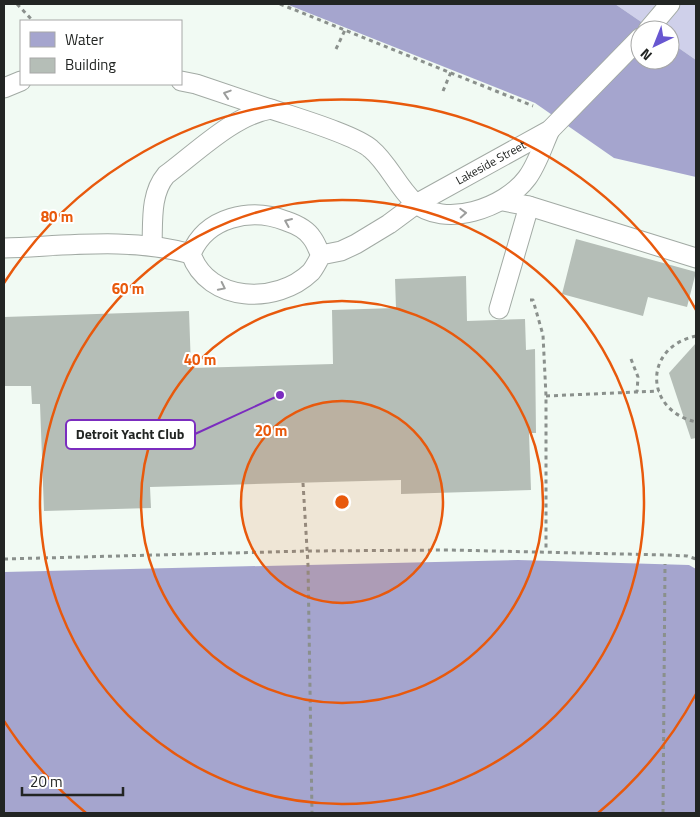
<svg xmlns="http://www.w3.org/2000/svg" width="700" height="817" font-family="'Titillium Web',sans-serif">
<style>
.green{fill:#cfd0ea}
.water{fill:#a5a5ce}
.building{fill:#b5beb7}
.lines{fill:none;stroke-linecap:round;stroke-linejoin:round}
.service-casing{stroke:#a2aaa4;stroke-width:21}
.path{stroke:#8a908c;stroke-width:3;stroke-dasharray:4 4;stroke-linecap:butt}
.service{stroke:#fff;stroke-width:19}
.oneway{stroke:#9c9d9c}
.ring{fill:none;stroke:#e8590c;stroke-width:2.5}
.labels{text-anchor:middle;stroke-width:4;stroke-linejoin:round;paint-order:stroke}
.street-label{font-size:12px;fill:#222523;stroke:#fff}
.centre{fill:#e8590c;stroke:#fff;stroke-width:2.5}
.ring-label{font-size:15px;text-anchor:middle;font-weight:bold;fill:#e8590c;stroke:#fff;stroke-width:4;stroke-linejoin:round;paint-order:stroke}
.leader{fill:none;stroke:#7b2cbf;stroke-width:2}
.callout-dot{fill:#7b2cbf;stroke:#fff;stroke-width:2}
.callout{fill:#fff;stroke:#7b2cbf;stroke-width:2}
.callout-label{font-size:14px;text-anchor:middle;font-weight:bold;fill:#222523}
</style>
<rect width="100%" height="100%" fill="#f1faf3"/>
<polygon class="green" points="615,4 696,4 696,60 670,42 670,30 653,30"/>
<g class="water">
<polygon points="286,4 615,4 653,30 640,30 640,60 670,60 670,42 696,60 696,177 614,158 535,103"/>
<polygon points="518,560 689,565 696,569 696,813 4,813 4,572"/>
</g>
<g class="building">
<polygon points="576,239 696,272 687,307 648,297 643,316 562,294"/>
<polygon points="466,276 467,321 525,319 526,350 535,349 536,433 529,433 531,490 401,494 401,480 150,487 151,508 44,511 40,404 32,404 31,386 4,386 4,317 189,311 191,368 333,364 332,310 396,308 395,279"/>
<polygon points="696,343 696,438 691,439 669,373"/>
</g>
<g class="lines">
<g class="service-casing">
<g id="service">
<polyline points="648,30 670,4"/>
<polyline points="181,81 196,84 270,109"/>
<polyline points="4,88 21,81"/>
<polyline points="503,201 529,206 696,258"/>
<path d="M152,246c1,-24 -2,-52 14,-71 31,-23 68,-60 105,-66 23,8 85,26 100,40 17,14 26,37 43,53 30,27 91,6 113,-24 10,-13 16,-33 23,-48"/>
<path d="M4,248c61,-2 127,-11 187,6"/>
<path id="s1" d="M321,255c-3,-5 -5,-12 -9,-17 -5,-8 -17,-14 -26,-17 -35,-14 -80,-4 -95,33 17,49 86,51 120,18 4,-5 7,-11 10,-17l20,-4 15,-7 33,-20 27,-20 134,-74 90,-92"/>
<polyline points="499,309 529,206"/>
</g>
</g>
<g class="path">
<polyline points="17,4 33,21"/>
<polyline points="280,4 533,106"/>
<polyline points="336,49 345,30"/>
<polyline points="443,91 451,72"/>
<polyline points="530,300 533,300 543,335 546,396 546,550"/>
<path d="M696,336c-53,11 -52,74 0,86"/>
<polyline points="631,359 638,377 637,392"/>
<polyline points="546,396 659,391"/>
<polyline points="303,483 308,565 312,813"/>
<polyline points="4,559 307,551 449,550 666,555 687,556 696,559"/>
<polyline points="663,813 665,564"/>
</g>
<use href="#service" class="service"/>
</g>
<defs><path id="oneway-chevron" d="M-2-3.5L2.5 0L-2 3.5" fill="none" stroke-width="1.6" stroke-linecap="round" stroke-linejoin="round" transform="scale(1.25)"/></defs>
<g class="oneway">
<use href="#oneway-chevron" transform="translate(227 94) rotate(-162)"/>
<use href="#oneway-chevron" transform="translate(463 213) rotate(-3)"/>
<use href="#oneway-chevron" transform="translate(288 222) rotate(-157)"/>
<use href="#oneway-chevron" transform="translate(222 287) rotate(26)"/>
</g>
<circle cx="342" cy="502" r="101" fill="#e8590c" fill-opacity=".12"/>
<g class="ring">
<circle cx="342" cy="502" r="101"/>
<circle cx="342" cy="502" r="201"/>
<circle cx="342" cy="502" r="302"/>
<path d="M696 694A403 403 0 0 1 598 813M86 813A403 403 0 0 1 4 721M4 283A403 403 0 0 1 696 310"/>
</g>
<g class="labels">
<g class="street-label">
<text dy="4" stroke="none"><textPath href="#s1" startOffset="519">Lakeside Street</textPath></text>
</g>
</g>
<circle cx="342" cy="502" r="8" class="centre"/>
<g class="ring-label">
<text x="57" y="222">80 m</text>
<text x="128" y="294">60 m</text>
<text x="200" y="365">40 m</text>
<text x="271" y="436">20 m</text>
</g>
<path class="leader" d="M280 395L195 434"/>
<circle class="callout-dot" cx="280" cy="395" r="5"/>
<rect class="callout" x="66" y="420" width="129" height="29" rx="5"/>
<g class="callout-label">
<text x="130" y="439">Detroit Yacht Club</text>
</g>
<rect width="700" height="817" fill="none" stroke="#222523" stroke-width="10"/>
<rect x="20" y="20" width="162" height="65" fill="#ffffff" stroke="#a7a8a7"/>
<rect x="30" y="32" width="25" height="15" fill="#a5a5ce" stroke="#a7a8a7"/>
<text x="65" y="45" font-size="15" fill="#222523">Water</text>
<rect x="30" y="58" width="25" height="15" fill="#b5beb7" stroke="#a7a8a7"/>
<text x="65" y="70" font-size="15" fill="#222523">Building</text>
<g transform="translate(655 45) rotate(223)"><circle r="24" fill="#ffffff" stroke="#a7a8a7"/>
<path d="M0-4L9 19L0 12L-9 19Z" fill="#6857d1"/>
<text y="-8" font-size="14" font-weight="bold" text-anchor="middle" fill="#222523">N</text>
</g>
<path d="M22 787v8h101v-8" fill="none" stroke="#222523" stroke-width="2.5"/>
<text x="30" y="787" font-size="15" fill="#222523" stroke="#ffffff" stroke-width="4" paint-order="stroke">20 m</text>
</svg>
